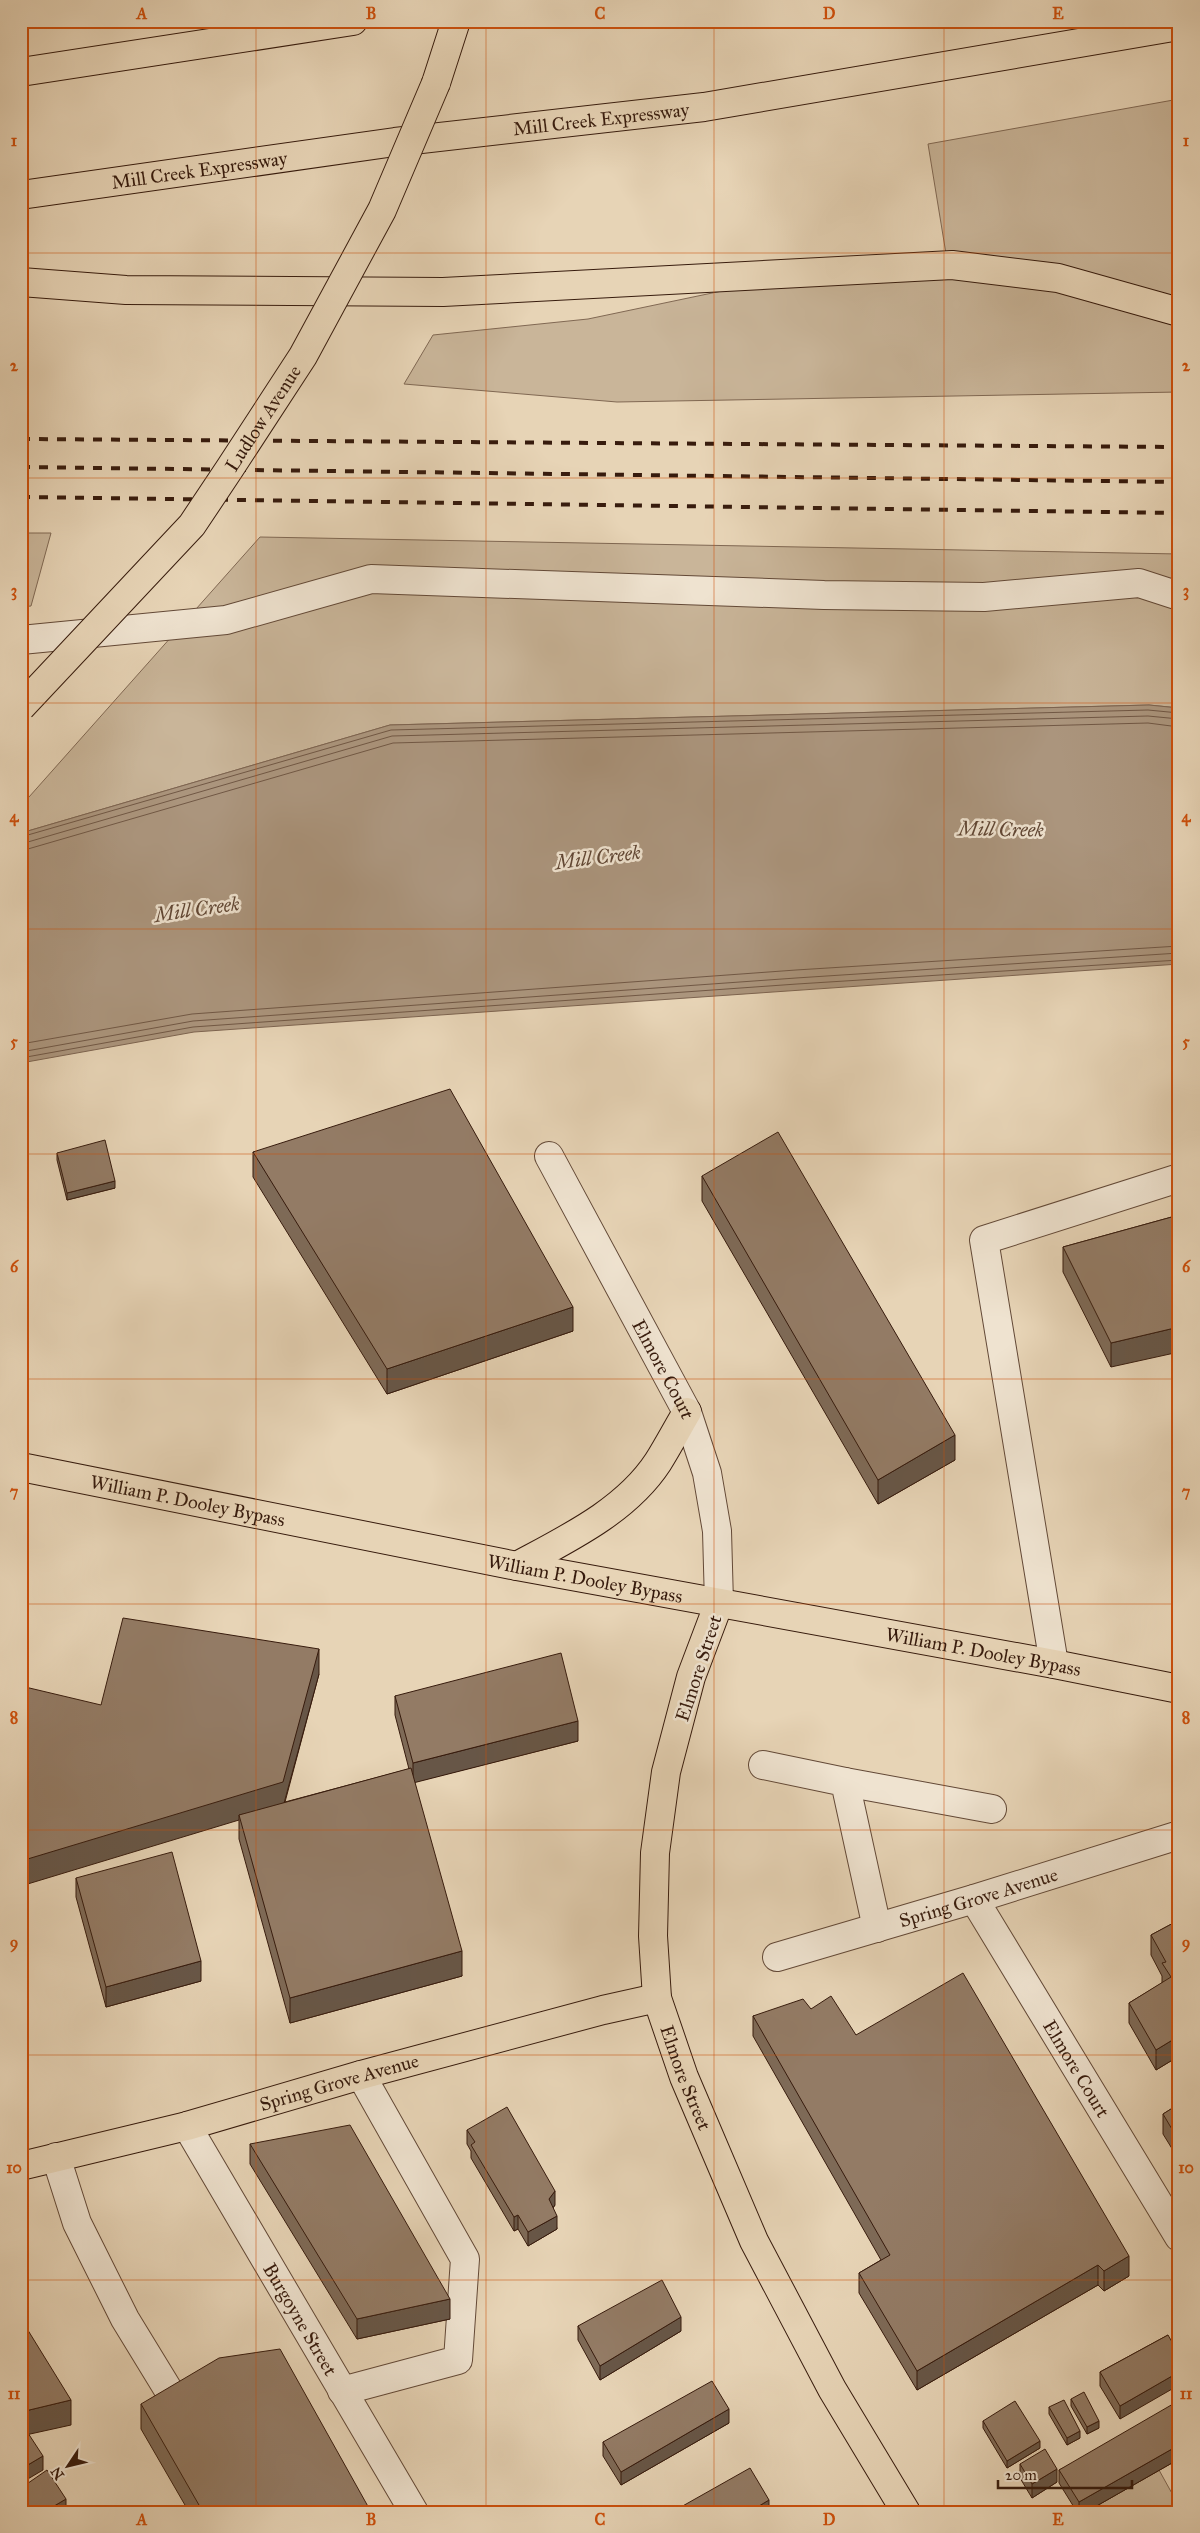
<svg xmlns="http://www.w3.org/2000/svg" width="1200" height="2533" font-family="'IM FELL Great Primer',serif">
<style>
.green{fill:#c9b599;stroke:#806853}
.water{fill:#ab957d;stroke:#7d6450}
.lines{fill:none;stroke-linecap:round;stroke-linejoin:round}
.shore{stroke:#715845;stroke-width:1}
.minor-casing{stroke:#634937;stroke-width:30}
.major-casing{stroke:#371b0d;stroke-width:30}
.highway-casing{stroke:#371b0d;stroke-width:30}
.minor{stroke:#efe3d0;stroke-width:28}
.major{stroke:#e7d4b6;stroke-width:28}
.highway{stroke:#e7d4b6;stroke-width:28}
.rail{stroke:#371b0d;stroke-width:4;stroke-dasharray:9 9;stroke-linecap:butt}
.major-bridge-casing{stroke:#371b0d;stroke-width:30;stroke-linecap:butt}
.major-bridge{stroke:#e7d4b6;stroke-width:28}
.wall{fill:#7e6a57;stroke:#371b0d}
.shaded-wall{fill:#675647;stroke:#371b0d}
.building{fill:#937b65;stroke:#371b0d}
.grid{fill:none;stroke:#cd500c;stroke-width:1;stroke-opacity:0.55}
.labels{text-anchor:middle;stroke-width:5;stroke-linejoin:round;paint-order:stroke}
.street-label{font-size:19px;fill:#371b0d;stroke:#efe3d0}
.water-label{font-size:20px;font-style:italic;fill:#604634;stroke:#efe3d0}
.neatline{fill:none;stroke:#cd500c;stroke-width:2}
.grid-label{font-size:16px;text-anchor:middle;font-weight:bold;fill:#cd500c}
</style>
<rect width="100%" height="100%" fill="#e7d4b6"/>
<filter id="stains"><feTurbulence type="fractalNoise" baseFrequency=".004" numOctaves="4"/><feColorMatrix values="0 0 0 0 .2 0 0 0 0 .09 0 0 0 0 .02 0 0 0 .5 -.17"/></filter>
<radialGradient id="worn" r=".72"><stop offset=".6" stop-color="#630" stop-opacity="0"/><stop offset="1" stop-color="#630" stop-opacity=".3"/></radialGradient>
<g class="green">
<polygon points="1179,99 1179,392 617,402 404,384 433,335 588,319 822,270 949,272 928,144"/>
<polygon points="21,533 51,533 31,606 21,607"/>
<polygon points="260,537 1179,554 1179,708 1149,705 390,725 21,833 21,806"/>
<polygon points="1159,2470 1179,2506 1179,2512 1086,2512"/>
</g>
<polygon class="water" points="1149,705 1179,708 1179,964 194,1032 21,1063 21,833 390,725"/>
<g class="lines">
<g class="shore">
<polyline points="21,837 391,730 1148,710 1179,713"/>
<polyline points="21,844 392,736 1148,716 1179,719"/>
<polyline points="21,851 393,743 1148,723 1179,727"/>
<polyline points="21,1044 192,1014 796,970 1179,946"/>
<polyline points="21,1052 193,1021 796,978 1179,953"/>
<polyline points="21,1058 193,1027 797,984 1179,960"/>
</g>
<g class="minor-casing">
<g id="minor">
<polyline points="21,640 226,620 371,579 824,595 984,597 1139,583 1179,596"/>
<path id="s1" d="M549,1156l138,256 20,61 10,58 2,72"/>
<polyline points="1054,1664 984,1240 1179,1178"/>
<polyline points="763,1765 845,1782 877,1928"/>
<polyline points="845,1782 992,1809"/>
<path id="s2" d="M974,1899l205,338"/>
<path id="s3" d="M777,1957l197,-58 205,-64"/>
<path id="s4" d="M187,2126l227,386"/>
<polyline points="56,2157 77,2223 125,2319 169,2391"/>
<polyline points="342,2391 458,2360 465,2259 361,2075"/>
</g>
</g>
<g class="major-casing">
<g id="major">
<polyline points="436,83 456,21"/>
<path id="s5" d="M21,1467l496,99 537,98 125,25"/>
<path d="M517,1566c50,-27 109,-55 141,-104 10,-16 19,-33 29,-50"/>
<path id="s6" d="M719,1603l-28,74 -25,95 -11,81 -2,83 4,62 27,79 70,164 78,148 74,123"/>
<path id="s7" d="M21,2166l166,-40 174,-51 242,-65 54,-12"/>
</g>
</g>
<g class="highway-casing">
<g id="highway">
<polyline points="21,72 353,21"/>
<path id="s8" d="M21,195l374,-53 309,-35 475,-81"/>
<polyline points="21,282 126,290 443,292 952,265 1058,278 1179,312"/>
</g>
</g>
<use href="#minor" class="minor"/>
<use href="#major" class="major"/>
<use href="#highway" class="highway"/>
<g class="rail">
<polyline points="21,439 1179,447"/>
<polyline points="21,467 1179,482"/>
<polyline points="21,497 1179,513"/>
</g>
<g class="major-bridge-casing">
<g id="major-bridge">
<path id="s9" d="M21,707l171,-182 38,-57 73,-112 79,-146 54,-127"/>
</g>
</g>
<use href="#major-bridge" class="major-bridge"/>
</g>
<g class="wall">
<polygon points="253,1152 573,1331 387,1394 253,1177"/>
<polygon points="57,1153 115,1188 67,1200 57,1160"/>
<polygon points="702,1176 955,1460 878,1504 702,1201"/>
<polygon points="1179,1215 1111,1367 1063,1272 1063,1247"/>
<polygon points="319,1674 285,1802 409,1769 395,1715 395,1696 578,1741 414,1782 462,1976 290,2023 239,1839 239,1820 101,1705"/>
<polygon points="76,1878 201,1981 106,2007 76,1897"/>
<polygon points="1179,1920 1179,2056 1156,2070 1129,2023 1129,2003 1162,1983 1162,1976 1151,1955 1151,1935"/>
<polygon points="811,2009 856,2035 1129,2276 1104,2291 1098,2285 917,2390 859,2293 859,2273 881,2260 753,2036 753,2016"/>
<polygon points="1179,2104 1179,2160 1163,2134 1163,2114"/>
<polygon points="467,2130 555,2205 553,2208 557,2229 528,2246 518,2229 514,2231 471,2158 471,2151 467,2144"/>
<polygon points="250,2144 450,2319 357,2339 250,2164"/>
<polygon points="578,2326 681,2331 600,2380 578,2340"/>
<polygon points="1168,2335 1120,2419 1100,2386 1100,2372"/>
<polygon points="1071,2399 1099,2428 1087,2434 1071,2406"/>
<polygon points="141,2404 370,2512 189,2512 141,2429"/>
<polygon points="1049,2407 1080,2438 1067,2445 1049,2414"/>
<polygon points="1179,2414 1179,2459 1086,2512 1077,2512 1059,2483 1059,2470"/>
<polygon points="983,2421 1040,2448 1007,2468 983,2428"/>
<polygon points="729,2423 621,2485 603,2456 603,2442"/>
<polygon points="1020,2464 1057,2482 1032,2498 1020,2478"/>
</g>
<g class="shaded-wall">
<polygon points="115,1181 115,1188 67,1200 67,1193"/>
<polygon points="573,1307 573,1331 387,1394 387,1369"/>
<polygon points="1179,1327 1179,1352 1111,1367 1111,1343"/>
<polygon points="955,1435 955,1460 878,1504 878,1480"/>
<polygon points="319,1649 319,1674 283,1807 239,1815 239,1820 21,1886 21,1861"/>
<polygon points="578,1721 578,1741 413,1783 413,1763"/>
<polygon points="462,1951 462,1976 290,2023 290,1998"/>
<polygon points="201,1961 201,1981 106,2007 106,1987"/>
<polygon points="1179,2036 1179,2056 1156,2070 1156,2050"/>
<polygon points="555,2191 555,2205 549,2213 549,2199"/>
<polygon points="518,2215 518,2229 514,2231 514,2217"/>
<polygon points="557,2216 557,2229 528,2246 528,2232"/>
<polygon points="1129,2256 1129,2276 1104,2291 1104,2271"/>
<polygon points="1098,2265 1098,2285 917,2390 917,2371"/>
<polygon points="450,2299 450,2319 357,2339 357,2319"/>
<polygon points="681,2317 681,2331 600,2380 600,2366"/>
<polygon points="1179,2372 1179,2385 1120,2419 1120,2406"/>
<polygon points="71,2400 71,2425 21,2436 21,2412"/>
<polygon points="729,2409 729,2423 621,2485 621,2472"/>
<polygon points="1099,2421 1099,2428 1087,2434 1087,2427"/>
<polygon points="1080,2431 1080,2438 1067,2445 1067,2438"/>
<polygon points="1040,2441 1040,2448 1007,2468 1007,2461"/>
<polygon points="1179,2445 1179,2459 1086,2512 1079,2512 1079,2502"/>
<polygon points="43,2456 43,2470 21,2483 21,2469"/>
<polygon points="1057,2469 1057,2482 1032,2498 1032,2484"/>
<polygon points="66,2499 66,2512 44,2512"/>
<polygon points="769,2500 769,2512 749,2512"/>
</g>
<g class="building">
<polygon points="450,1089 573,1307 387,1369 253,1152"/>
<polygon points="778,1132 955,1435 878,1480 702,1176"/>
<polygon points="105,1140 115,1181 67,1193 57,1153"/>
<polygon points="1179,1215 1179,1327 1111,1343 1063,1247"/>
<polygon points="123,1618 319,1649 283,1782 21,1861 21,1686 101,1705"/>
<polygon points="561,1653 578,1721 413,1763 395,1696"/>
<polygon points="411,1768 462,1951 290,1998 239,1815"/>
<polygon points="172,1852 201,1961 106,1987 76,1878"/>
<polygon points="1179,1920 1179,2036 1156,2050 1129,2003 1171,1977 1162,1963 1166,1962 1151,1935"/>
<polygon points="963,1973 1129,2256 1104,2271 1098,2265 917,2371 859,2273 890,2255 753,2016 803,1999 811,2009 831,1996 856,2035"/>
<polygon points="1179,2104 1179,2141 1163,2114"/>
<polygon points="507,2107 555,2191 549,2199 557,2216 528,2232 518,2215 514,2217 471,2145 475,2142 467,2130"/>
<polygon points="350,2125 450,2299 357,2319 250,2144"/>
<polygon points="662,2280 681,2317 600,2366 578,2326"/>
<polygon points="21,2319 71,2400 21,2412"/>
<polygon points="1168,2335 1179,2354 1179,2372 1120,2406 1100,2372"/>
<polygon points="280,2349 370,2510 366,2512 203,2512 141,2404 219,2358"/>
<polygon points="712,2381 729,2409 621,2472 603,2442"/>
<polygon points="1084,2392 1099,2421 1087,2427 1071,2399"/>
<polygon points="1064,2400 1080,2431 1067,2438 1049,2407"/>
<polygon points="1015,2401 1040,2441 1007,2461 983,2421"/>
<polygon points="1173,2404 1179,2414 1179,2445 1079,2502 1059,2470"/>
<polygon points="26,2430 43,2456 21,2469 21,2433"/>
<polygon points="1045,2449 1057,2469 1032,2484 1020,2464"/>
<polygon points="750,2468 769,2500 749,2512 672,2512"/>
<polygon points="47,2470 66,2499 44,2512 21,2512 21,2488"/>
</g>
<path class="grid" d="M256,21v2491M486,21v2491M714,21v2491M944,21v2491M21,253h1158M21,478h1158M21,703h1158M21,929h1158M21,1154h1158M21,1379h1158M21,1604h1158M21,1830h1158M21,2055h1158M21,2280h1158"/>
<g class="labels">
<g class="street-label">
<text dy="7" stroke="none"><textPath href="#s8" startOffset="585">Mill Creek Expressway</textPath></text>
<text dy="7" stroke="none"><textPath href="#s8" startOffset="180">Mill Creek Expressway</textPath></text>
<text dy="7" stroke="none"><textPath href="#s9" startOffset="378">Ludlow Avenue</textPath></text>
<text dy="7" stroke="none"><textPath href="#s1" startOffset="242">Elmore Court</textPath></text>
<text dy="7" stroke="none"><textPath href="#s5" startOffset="170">William P. Dooley Bypass</textPath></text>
<text dy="7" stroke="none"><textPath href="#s5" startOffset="575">William P. Dooley Bypass</textPath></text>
<text dy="7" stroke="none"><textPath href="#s5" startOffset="980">William P. Dooley Bypass</textPath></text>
<text transform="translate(698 1668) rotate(-72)" y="7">Elmore Street</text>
<text dy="7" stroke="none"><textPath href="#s3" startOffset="210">Spring Grove Avenue</textPath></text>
<text dy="7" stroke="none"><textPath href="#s2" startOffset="198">Elmore Court</textPath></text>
<text dy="7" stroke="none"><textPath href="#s6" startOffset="489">Elmore Street</textPath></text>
<text dy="7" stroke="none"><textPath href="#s7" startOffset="329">Spring Grove Avenue</textPath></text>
<text dy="7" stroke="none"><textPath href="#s4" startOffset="224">Burgoyne Street</textPath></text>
</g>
<g class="water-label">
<text transform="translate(1001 829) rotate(1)" y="7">Mill Creek</text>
<text transform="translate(598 857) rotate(-7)" y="7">Mill Creek</text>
<text transform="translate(197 909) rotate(-8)" y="7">Mill Creek</text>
</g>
</g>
<rect width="1200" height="2533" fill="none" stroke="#e7d4b6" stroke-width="55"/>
<g transform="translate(68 2466) rotate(235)" stroke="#efe3d0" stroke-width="4" paint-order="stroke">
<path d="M0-4L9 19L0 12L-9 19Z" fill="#371b0d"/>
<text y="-8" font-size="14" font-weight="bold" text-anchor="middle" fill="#371b0d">N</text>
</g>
<path d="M998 2480v8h134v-8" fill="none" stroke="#371b0d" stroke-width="2.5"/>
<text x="1005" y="2480" font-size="15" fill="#371b0d" stroke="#efe3d0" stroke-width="4" paint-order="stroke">20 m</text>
<rect x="28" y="28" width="1144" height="2478" class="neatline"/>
<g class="grid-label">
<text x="142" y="19">A</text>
<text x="371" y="19">B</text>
<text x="600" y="19">C</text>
<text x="829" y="19">D</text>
<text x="1058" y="19">E</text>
<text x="14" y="146">1</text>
<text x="1186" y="146">1</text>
<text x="14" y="371">2</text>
<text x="1186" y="371">2</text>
<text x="14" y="596">3</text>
<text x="1186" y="596">3</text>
<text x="14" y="822">4</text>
<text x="1186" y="822">4</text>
<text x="14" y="1047">5</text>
<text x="1186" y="1047">5</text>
<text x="14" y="1272">6</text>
<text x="1186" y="1272">6</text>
<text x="14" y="1497">7</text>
<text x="1186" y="1497">7</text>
<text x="14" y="1723">8</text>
<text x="1186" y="1723">8</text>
<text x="14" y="1948">9</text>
<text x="1186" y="1948">9</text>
<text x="14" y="2173">10</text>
<text x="1186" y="2173">10</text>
<text x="14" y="2399">11</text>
<text x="1186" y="2399">11</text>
<text x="142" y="2525">A</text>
<text x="371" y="2525">B</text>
<text x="600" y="2525">C</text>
<text x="829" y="2525">D</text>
<text x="1058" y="2525">E</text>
</g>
<rect width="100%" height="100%" filter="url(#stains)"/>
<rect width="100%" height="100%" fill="url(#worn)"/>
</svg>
